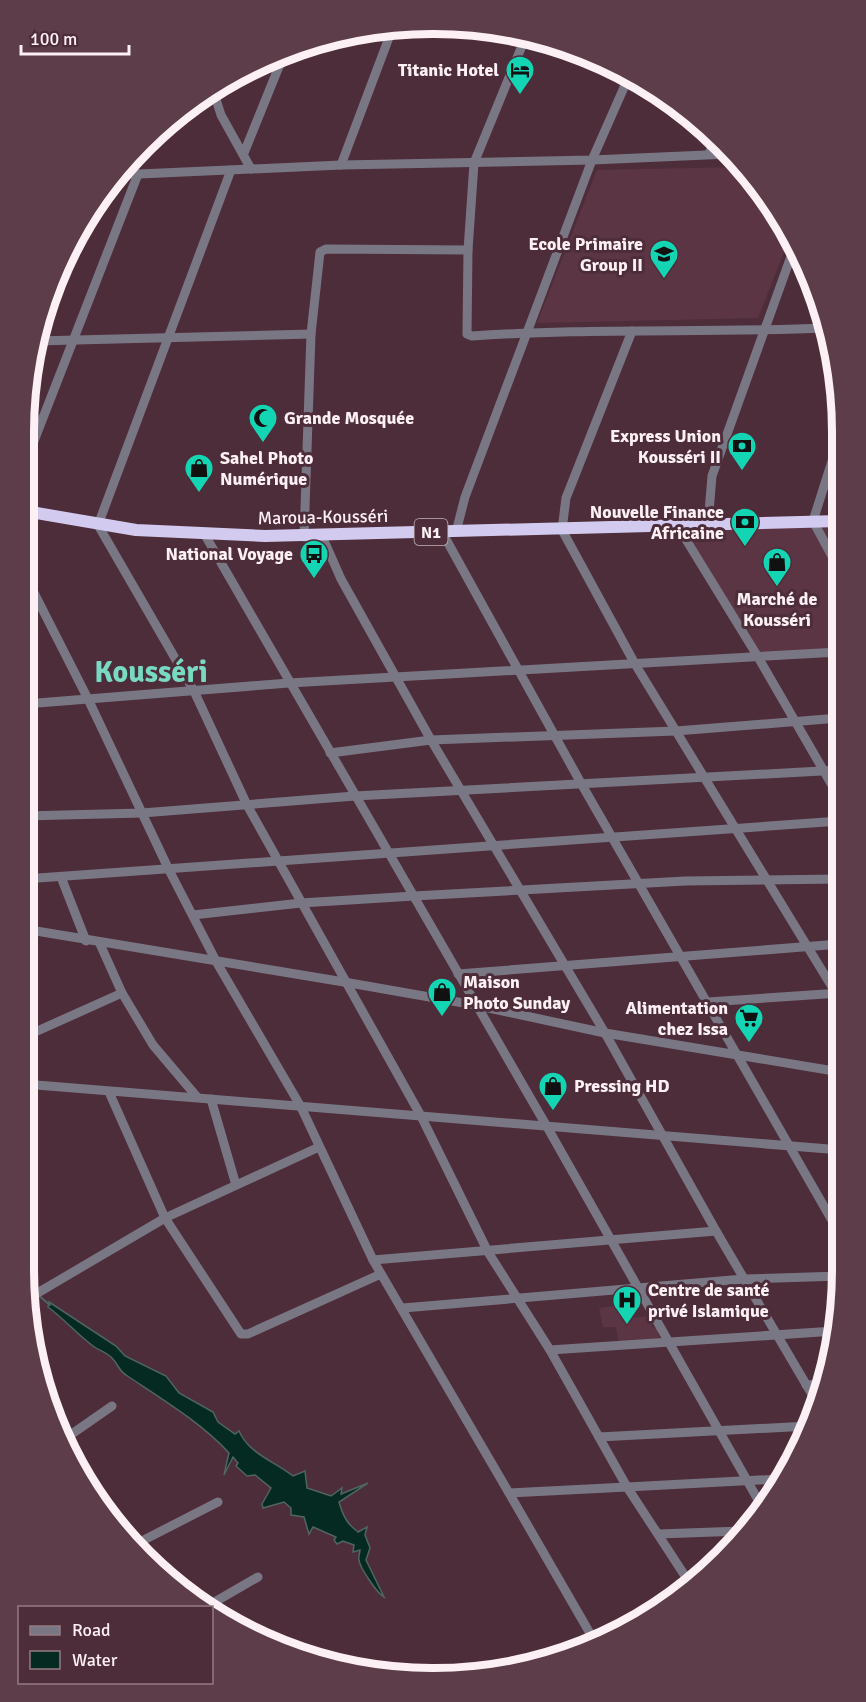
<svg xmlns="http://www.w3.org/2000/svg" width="866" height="1702" font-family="Signika,sans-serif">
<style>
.built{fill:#5c3544}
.water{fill:#042a22;stroke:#4f6561;stroke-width:1.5}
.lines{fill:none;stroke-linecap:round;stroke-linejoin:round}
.stream{stroke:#4f6561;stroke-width:2}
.minor{stroke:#7a7785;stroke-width:9}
.highway{stroke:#d3cbef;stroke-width:12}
.labels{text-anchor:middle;stroke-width:6;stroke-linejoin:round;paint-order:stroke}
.shield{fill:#4e2d3a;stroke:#c8b6bc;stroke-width:1.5}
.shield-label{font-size:16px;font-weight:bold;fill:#fdf0f4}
.poi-label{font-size:18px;font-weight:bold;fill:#fdf0f4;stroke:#4e2d3a;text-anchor:end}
.street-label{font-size:18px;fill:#fdf0f4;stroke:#4e2d3a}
.town-label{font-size:30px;font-weight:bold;fill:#78dac2;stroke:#4e2d3a}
.rim{fill:none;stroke:#fdf0f4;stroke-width:8}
</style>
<rect width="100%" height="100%" fill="#4e2d3a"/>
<g class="built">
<polygon points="741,167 758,184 789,239 758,318 537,323 597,170"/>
<polygon points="839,525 839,648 754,655 679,528"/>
<polygon points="628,1304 631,1318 649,1316 653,1328 657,1327 659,1338 619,1343 616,1327 603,1327 599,1308"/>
</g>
<path class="water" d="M49,1302l67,44 9,10 41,20 13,17 34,19 5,10 17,12 4,-3c10,23 35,30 54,45l12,-5 2,17 24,8 11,-8 -1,6 27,-11 -29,19c4,14 8,22 19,30l9,-5 -2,8 5,13 -4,12 18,37c-7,-4 -24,-29 -25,-37 -1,-4 1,-7 1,-10l-7,2 1,-7 -11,-4 -6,3 -3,-4 2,-3 -23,-10 -4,7 -5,-17 -13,-2v-7l-7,-6 -21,6 -1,-4 9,-16 -16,-13 -8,1 -11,-10 2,-3 -5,-6 -9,18 5,-22c-26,-29 -67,-54 -103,-78 -7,-4 -8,-11 -14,-17 -4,-5 -14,-8 -19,-12 -16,-12 -29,-27 -45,-39z"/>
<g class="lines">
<g class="stream">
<polyline points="27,1287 33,1292"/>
<polyline points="38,1295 50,1305"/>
</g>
<g class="minor">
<path d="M526,36l-52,127 -6,87 -1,84 5,2c117,-8 235,-3 353,-8"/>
<polyline points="213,90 221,115 251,169"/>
<polyline points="244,153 284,54"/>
<polyline points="709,154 715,139"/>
<polyline points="341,165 393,27"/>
<polyline points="231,170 98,525 194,691 247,805 421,1116 488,1252 550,1350 627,1487 779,1479"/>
<polyline points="117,175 341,165 592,160 729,154"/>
<polyline points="632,331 566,498 562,530 635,664 840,1000"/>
<polyline points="36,341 311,334"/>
<polyline points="839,439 813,521 839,569"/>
<polyline points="25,464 138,174"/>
<polyline points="708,524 712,476 794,248"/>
<polyline points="677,525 758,657 840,799"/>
<polyline points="442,532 582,785 841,1236"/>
<polyline points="456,532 465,497 592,160 629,76"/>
<polyline points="205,535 546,1125 761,1505"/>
<polyline points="322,536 341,579 431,740 605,1033 716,1231 817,1403"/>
<polyline points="304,537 311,334 320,252 326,249 468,250"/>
<polyline points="25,575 88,699 169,870 217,963 301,1107 373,1260 716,1231"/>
<polyline points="25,704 289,683 839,652"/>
<polyline points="330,753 431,740 676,731 839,718"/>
<polyline points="24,816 142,813 355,796 840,770"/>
<polyline points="61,877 86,941"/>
<polyline points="24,879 840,821"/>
<polyline points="193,915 301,903 414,896 685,881 840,879"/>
<polyline points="24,929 344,982 475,1005 605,1033 840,1072"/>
<polyline points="100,944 122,993 153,1045 197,1097"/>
<polyline points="458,974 840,944"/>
<polyline points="708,1002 840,993"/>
<polyline points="24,1037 122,993"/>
<polyline points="24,1084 841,1150"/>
<polyline points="109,1092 165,1218 241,1334 248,1334 381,1274"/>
<polyline points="211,1099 236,1185"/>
<polyline points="373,1260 509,1493 627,1487 689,1582"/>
<polyline points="29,1298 165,1218 319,1147"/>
<polyline points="403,1308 744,1279 841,1276"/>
<polyline points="550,1350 835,1331"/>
<polyline points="806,1385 824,1384"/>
<polyline points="599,1437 809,1426"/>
<polyline points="66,1438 112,1406"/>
<polyline points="509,1493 595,1642"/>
<polyline points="659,1534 742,1531"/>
<polyline points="134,1545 218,1502"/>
<polyline points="206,1607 258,1577"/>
</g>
<polyline class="highway" points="25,511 136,530 265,536 839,521"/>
</g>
<defs>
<g id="hotel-pin" transform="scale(1.5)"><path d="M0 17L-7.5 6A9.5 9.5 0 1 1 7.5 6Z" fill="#13d5b4" stroke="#4e2d3a"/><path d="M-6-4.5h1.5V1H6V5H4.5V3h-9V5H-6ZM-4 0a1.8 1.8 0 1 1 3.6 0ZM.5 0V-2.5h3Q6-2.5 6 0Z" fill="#111"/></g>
<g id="school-pin" transform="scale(1.5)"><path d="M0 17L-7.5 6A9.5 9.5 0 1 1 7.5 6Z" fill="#13d5b4" stroke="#4e2d3a"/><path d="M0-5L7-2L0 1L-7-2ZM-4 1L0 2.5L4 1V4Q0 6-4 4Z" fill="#111"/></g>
<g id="mosque-pin" transform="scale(1.5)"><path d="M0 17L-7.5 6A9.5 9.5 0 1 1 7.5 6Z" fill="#13d5b4" stroke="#4e2d3a"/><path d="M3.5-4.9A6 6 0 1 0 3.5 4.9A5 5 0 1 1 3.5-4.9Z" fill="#111"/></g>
<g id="bank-pin" transform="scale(1.5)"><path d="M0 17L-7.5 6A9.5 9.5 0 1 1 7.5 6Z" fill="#13d5b4" stroke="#4e2d3a"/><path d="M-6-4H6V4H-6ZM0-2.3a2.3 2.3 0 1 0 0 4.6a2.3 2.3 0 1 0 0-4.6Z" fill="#111"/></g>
<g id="shop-pin" transform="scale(1.5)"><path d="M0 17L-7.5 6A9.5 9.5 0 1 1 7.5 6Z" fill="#13d5b4" stroke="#4e2d3a"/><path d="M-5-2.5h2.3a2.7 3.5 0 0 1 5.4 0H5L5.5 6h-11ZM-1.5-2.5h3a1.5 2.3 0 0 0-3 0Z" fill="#111"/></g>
<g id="bus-pin" transform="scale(1.5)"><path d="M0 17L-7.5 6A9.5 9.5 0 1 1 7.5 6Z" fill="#13d5b4" stroke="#4e2d3a"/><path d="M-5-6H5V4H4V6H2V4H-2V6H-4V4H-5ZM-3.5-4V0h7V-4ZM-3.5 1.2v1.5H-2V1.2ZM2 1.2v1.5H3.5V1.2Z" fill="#111"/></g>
<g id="supermarket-pin" transform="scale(1.5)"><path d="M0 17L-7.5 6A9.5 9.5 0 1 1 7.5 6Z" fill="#13d5b4" stroke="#4e2d3a"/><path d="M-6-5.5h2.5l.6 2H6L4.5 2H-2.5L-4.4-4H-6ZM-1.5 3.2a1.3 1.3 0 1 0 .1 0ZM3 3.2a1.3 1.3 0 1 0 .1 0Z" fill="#111"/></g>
<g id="hospital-pin" transform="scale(1.5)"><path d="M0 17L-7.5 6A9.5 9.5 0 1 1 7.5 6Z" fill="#13d5b4" stroke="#4e2d3a"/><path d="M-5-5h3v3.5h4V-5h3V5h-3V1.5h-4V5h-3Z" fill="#111"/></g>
</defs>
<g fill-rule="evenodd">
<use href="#hotel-pin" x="520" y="70"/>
<use href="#school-pin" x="664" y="254"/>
<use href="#mosque-pin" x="263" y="418"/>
<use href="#bank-pin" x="742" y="446"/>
<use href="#shop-pin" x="199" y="468"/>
<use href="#bank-pin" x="745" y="522"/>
<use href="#bus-pin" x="314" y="554"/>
<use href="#shop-pin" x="777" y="562"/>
<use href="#shop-pin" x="442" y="992"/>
<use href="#supermarket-pin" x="749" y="1018"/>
<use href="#shop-pin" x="553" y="1086"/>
<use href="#hospital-pin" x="627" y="1300"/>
</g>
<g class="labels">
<rect class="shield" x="414.5" y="519" width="33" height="26" rx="4.5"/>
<g class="shield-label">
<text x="431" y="538">N1</text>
</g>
<g class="poi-label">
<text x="499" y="76">Titanic Hotel</text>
<text x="643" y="250">Ecole Primaire<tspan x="643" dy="21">Group II</tspan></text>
<text x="284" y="424" text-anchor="start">Grande Mosquée</text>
<text x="721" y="442">Express Union<tspan x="721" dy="21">Kousséri II</tspan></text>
<text x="220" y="464" text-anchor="start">Sahel Photo<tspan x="220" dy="21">Numérique</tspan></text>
<text x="724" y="518">Nouvelle Finance<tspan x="724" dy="21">Africaine</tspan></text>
<text x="293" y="560">National Voyage</text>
<text x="777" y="605" text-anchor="middle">Marché de<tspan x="777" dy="21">Kousséri</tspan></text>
<text x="463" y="988" text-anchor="start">Maison<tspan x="463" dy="21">Photo Sunday</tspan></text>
<text x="728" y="1014">Alimentation<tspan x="728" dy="21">chez Issa</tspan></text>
<text x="574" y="1092" text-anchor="start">Pressing HD</text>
<text x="648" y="1296" text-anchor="start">Centre de santé<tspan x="648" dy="21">privé Islamique</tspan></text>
</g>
<g class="street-label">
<text transform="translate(323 517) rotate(-1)" y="6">Maroua-Kousséri</text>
</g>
<g class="town-label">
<text x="151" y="682">Kousséri</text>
</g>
</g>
<path d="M0 0H866V1702H0ZM432 34H434A398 398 0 0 1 832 432V1270A398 398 0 0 1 434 1668H432A398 398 0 0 1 34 1270V432A398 398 0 0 1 432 34Z" fill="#5c3d49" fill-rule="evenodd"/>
<path class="rim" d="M432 34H434A398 398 0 0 1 832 432V1270A398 398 0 0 1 434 1668H432A398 398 0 0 1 34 1270V432A398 398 0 0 1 432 34Z"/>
<rect x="18" y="1606" width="195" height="78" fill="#4e2d3a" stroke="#947b84" stroke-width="1.5"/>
<rect x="30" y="1626" width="30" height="9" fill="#7a7785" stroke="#947b84" stroke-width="1.5"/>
<text x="72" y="1636" font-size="18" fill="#fdf0f4">Road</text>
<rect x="30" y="1651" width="30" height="18" fill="#042a22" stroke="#947b84" stroke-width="1.5"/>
<text x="72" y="1666" font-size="18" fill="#fdf0f4">Water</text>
<path d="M21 45v9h108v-9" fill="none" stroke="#fdf0f4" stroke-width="3"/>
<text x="30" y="45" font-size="18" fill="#fdf0f4" stroke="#4e2d3a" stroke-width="4.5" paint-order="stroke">100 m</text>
</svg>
